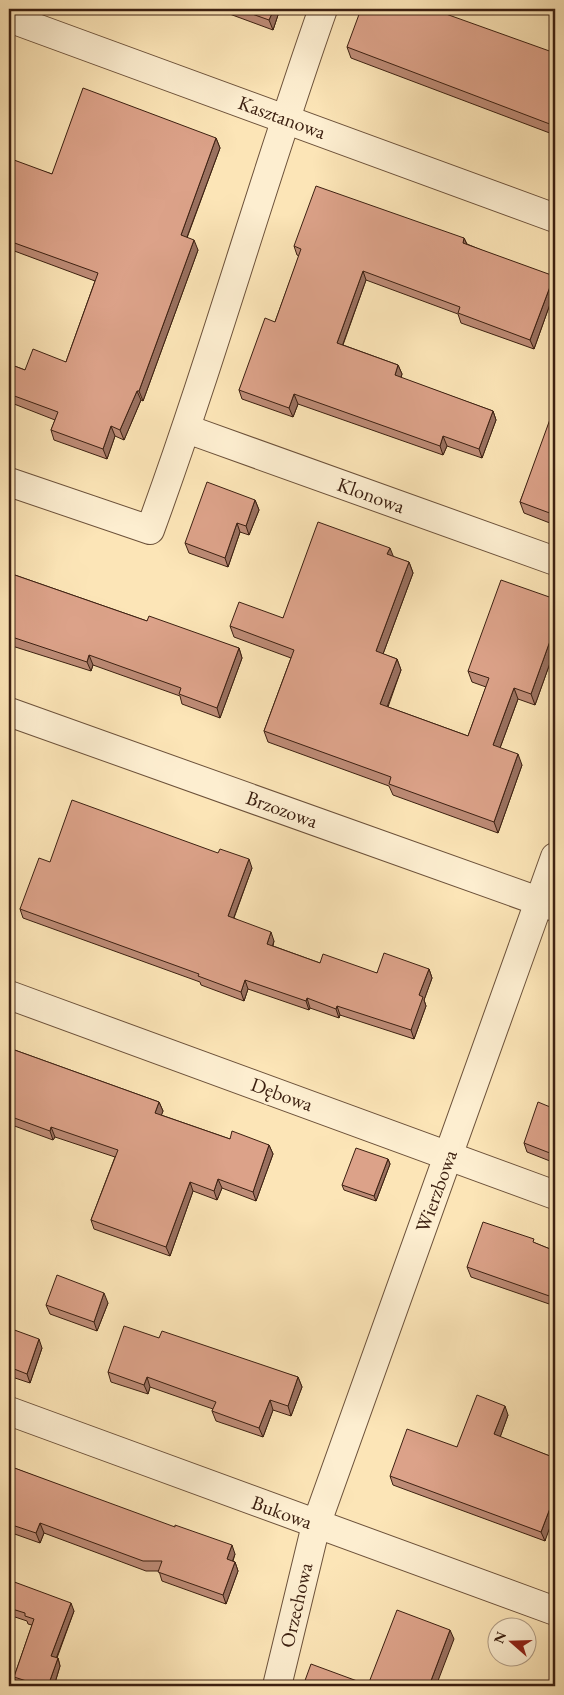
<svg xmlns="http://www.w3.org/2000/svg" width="564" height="1695" font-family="'EB Garamond',serif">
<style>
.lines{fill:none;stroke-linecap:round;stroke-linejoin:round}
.minor-casing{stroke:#6c513a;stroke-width:30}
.minor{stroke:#fdeed0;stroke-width:28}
.wall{fill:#bd8b76;stroke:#3c2011}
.shaded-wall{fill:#9a7160;stroke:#3c2011}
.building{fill:#dca289;stroke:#3c2011}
.labels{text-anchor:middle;stroke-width:5;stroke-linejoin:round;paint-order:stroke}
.street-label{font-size:20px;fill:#3c2011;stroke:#fdeed0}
</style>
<rect width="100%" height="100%" fill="#fce5b7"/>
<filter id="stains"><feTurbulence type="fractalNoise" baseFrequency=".004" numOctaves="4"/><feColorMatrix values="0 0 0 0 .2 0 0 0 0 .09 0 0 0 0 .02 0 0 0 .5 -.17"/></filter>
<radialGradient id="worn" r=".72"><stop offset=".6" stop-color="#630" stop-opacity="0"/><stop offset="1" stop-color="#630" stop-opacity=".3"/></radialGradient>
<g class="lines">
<g class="minor-casing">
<g id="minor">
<polyline points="9,18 555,218"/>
<polyline points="187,429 555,561"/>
<path d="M9,484v-2l141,48c63,-172 112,-348 173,-521"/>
<polyline points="9,712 555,907"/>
<polyline points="9,995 555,1195"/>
<polyline points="9,1411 555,1611"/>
<polyline points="277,1686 316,1525 555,857"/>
</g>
</g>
<use href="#minor" class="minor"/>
</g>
<g class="wall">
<polygon points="216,9 280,9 273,30"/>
<polygon points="347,47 555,53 555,135 351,58"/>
<polygon points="216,138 220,148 187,238 198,250 143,401 141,400 124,440 115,436 107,459 54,440 51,430 55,420 9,402 9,364 25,370 66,362 95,281 9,249 9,161 52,174"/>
<polygon points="464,238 467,244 555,281 555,290 534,349 461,323 458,314 366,280 343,345 398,365 402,374 401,378 493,411 496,420 482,458 447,446 443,455 298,404 293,417 242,399 239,390 275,322 299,256 297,255 294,246"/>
<polygon points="555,412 555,525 524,513 520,502"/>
<polygon points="255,500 259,510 249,535 240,532 228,567 189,553 185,543"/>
<polygon points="393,557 409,562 413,573 383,654 397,659 401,670 388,707 468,736 486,687 472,682 468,671 555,599 555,649 535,705 518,699 500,748 522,765 498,833 393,795 389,786 268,742 264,731 291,658 234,637 230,626 283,618"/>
<polygon points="9,573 147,621 239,648 242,658 220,718 182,704 180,696 93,665 91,671 9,645"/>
<polygon points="50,862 252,868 234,918 274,941 273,946 320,963 377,973 429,969 432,978 424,1000 426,1006 414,1039 340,1015 339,1018 310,1008 309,1010 248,989 244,1001 201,985 200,982 23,918 20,909"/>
<polygon points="9,1048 159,1102 163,1111 161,1115 230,1139 269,1145 273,1154 256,1201 222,1188 217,1200 193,1191 170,1256 94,1229 91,1220 115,1157 55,1137 53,1140 9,1124"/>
<polygon points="555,1109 555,1163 527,1152 524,1143"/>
<polygon points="388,1159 390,1164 376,1201 344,1190 342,1185"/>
<polygon points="535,1243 555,1251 555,1306 471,1277 467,1267"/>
<polygon points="108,1303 97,1331 50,1314 46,1305"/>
<polygon points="9,1328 42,1348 30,1383 9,1376"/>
<polygon points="159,1338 298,1377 302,1387 291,1416 273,1410 263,1437 216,1421 212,1411 213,1409 150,1387 148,1394 111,1382 108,1372"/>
<polygon points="508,1415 500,1437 555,1458 545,1541 393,1485 390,1476 457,1447"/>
<polygon points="9,1466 235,1554 233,1561 235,1562 238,1571 226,1604 162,1581 159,1571 146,1571 44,1533 40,1543 9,1532"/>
<polygon points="9,1580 74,1611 57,1658 58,1658 60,1666 54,1686 21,1686 17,1685 14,1677 32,1625 28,1624 27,1621 9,1615"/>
</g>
<g class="shaded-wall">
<polygon points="274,9 280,9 273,30 269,20"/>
<polygon points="216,138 220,148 184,245 181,235"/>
<polygon points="464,238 468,247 463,243"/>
<polygon points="194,240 198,250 143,401 139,391"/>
<polygon points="363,271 366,280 340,352 337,343"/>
<polygon points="554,276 555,281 555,290 534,349 530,340"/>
<polygon points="398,365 402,374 398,385 395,375"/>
<polygon points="137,391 141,400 124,440 120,430"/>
<polygon points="294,394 298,404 293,417 289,408"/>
<polygon points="493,411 496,420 482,458 479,449"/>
<polygon points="111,426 115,436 107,459 103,449"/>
<polygon points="443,436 447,446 443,455 440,446"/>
<polygon points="255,500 259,510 249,535 246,526"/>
<polygon points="237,523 240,532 228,567 225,558"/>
<polygon points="390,548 394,558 387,554"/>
<polygon points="409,562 413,573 380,662 376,651"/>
<polygon points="555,627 555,649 535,705 531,694"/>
<polygon points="239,648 242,658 220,718 217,708"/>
<polygon points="89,655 93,665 91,671 87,662"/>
<polygon points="397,659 401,670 384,715 380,704"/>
<polygon points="514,688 518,699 497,756 493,745"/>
<polygon points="518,754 522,765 498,833 494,822"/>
<polygon points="249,859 252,868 231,925 228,916"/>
<polygon points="271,932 274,941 270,953 267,944"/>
<polygon points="429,969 432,978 424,1000 426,1006 414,1039 411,1030 419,995"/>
<polygon points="245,980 248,989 244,1001 241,992"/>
<polygon points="307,998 310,1008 309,1010 306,1001"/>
<polygon points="337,1006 340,1015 339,1018 336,1009"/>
<polygon points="159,1102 163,1111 159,1122 155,1113"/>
<polygon points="51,1127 55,1137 53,1140 50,1131"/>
<polygon points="269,1145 273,1154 256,1201 253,1192"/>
<polygon points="388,1159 390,1164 376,1201 374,1196"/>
<polygon points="218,1179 222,1188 217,1200 214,1191"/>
<polygon points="190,1182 193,1191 170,1256 166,1247"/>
<polygon points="104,1293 108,1303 97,1331 94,1322"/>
<polygon points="39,1339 42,1348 30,1383 27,1374"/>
<polygon points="147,1377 150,1387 148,1394 144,1385"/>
<polygon points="298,1377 302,1387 291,1416 288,1406"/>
<polygon points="270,1400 273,1410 263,1437 259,1428"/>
<polygon points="505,1406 508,1415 498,1443 494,1434"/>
<polygon points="555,1495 555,1513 545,1541 541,1532"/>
<polygon points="40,1523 44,1533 40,1543 36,1533"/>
<polygon points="232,1545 235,1554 230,1568 227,1559"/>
<polygon points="235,1562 238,1571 226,1604 223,1595"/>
<polygon points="71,1603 74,1611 54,1664 51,1656"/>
<polygon points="450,1630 454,1639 436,1686 429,1686"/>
<polygon points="58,1658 60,1666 54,1686 48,1686"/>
</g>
<g class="building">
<polygon points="238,9 274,9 269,20"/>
<polygon points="361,9 432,9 555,53 555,126 347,47"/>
<polygon points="83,88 216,138 181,235 194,240 139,391 137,391 120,430 111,426 103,449 51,430 58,412 9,394 9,364 25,370 33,349 66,362 98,273 9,241 9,161 14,162 14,160 52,174"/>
<polygon points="316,186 464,238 463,243 554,276 530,340 458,313 460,307 363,271 337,343 398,365 395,375 493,411 479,449 443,436 440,446 294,394 289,408 239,390 265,318 275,322 301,249 294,246"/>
<polygon points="553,411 555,412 555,515 520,502"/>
<polygon points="207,482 255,500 246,526 237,523 225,558 185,543"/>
<polygon points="318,522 390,548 387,554 409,562 376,651 397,659 380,704 468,736 489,678 468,671 501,580 555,599 555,627 531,694 514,688 493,745 518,754 494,822 389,784 391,777 264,731 294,650 230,626 239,602 283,618"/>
<polygon points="9,573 147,621 149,616 239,648 217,708 179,694 181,688 89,655 87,662 9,636"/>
<polygon points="72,800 218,853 220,849 249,859 228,916 271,932 267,944 320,963 323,954 377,973 384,953 429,969 419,995 423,997 411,1030 337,1006 336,1009 307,998 306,1001 245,980 241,992 198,976 199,974 20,909 39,858 50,862"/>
<polygon points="9,1048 159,1102 155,1113 230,1139 232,1131 269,1145 253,1192 218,1179 214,1191 190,1182 166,1247 91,1220 118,1150 51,1127 50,1131 9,1116"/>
<polygon points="538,1102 555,1109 555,1155 524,1143"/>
<polygon points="356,1148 388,1159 374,1196 342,1185"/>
<polygon points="483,1222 534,1239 533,1242 555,1251 555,1298 467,1267"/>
<polygon points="57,1275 104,1293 94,1322 46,1305"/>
<polygon points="124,1326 159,1338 162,1331 298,1377 288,1406 270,1400 259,1428 212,1411 216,1402 147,1377 144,1385 108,1372"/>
<polygon points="9,1328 39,1339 27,1374 9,1367"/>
<polygon points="477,1395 505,1406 494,1434 555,1458 555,1495 541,1532 390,1476 407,1429 457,1447"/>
<polygon points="9,1466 175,1527 175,1525 232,1545 227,1559 235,1562 223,1595 158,1572 162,1561 143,1561 40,1523 36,1533 9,1524"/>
<polygon points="9,1580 71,1603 51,1656 58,1658 48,1686 42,1686 14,1677 34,1619 25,1616 25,1613 9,1608"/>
<polygon points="397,1610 450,1630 429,1686 303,1686 311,1664 368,1685"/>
</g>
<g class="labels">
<g class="street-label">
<text transform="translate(282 117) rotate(20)" y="7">Kasztanowa</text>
<text transform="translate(371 495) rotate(20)" y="7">Klonowa</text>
<text transform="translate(282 809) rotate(20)" y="7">Brzozowa</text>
<text transform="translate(282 1094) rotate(20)" y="7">Dębowa</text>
<text transform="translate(436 1191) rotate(-70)" y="7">Wierzbowa</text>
<text transform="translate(282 1512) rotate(20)" y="7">Bukowa</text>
<text transform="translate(296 1605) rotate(-77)" y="7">Orzechowa</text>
</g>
</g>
<rect width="564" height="1695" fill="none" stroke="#fce5b7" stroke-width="30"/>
<rect x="10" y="10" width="544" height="1675" fill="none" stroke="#3c2011" stroke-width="2.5"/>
<rect x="15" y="15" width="534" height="1665" fill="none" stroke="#3c2011"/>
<g transform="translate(512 1642) rotate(290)"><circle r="24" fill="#fdeed0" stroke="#b09c84"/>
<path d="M0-4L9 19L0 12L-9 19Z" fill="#8f2418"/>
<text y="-8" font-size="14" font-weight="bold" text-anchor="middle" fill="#3c2011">N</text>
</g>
<rect width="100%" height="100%" filter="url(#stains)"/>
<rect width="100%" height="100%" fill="url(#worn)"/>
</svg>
